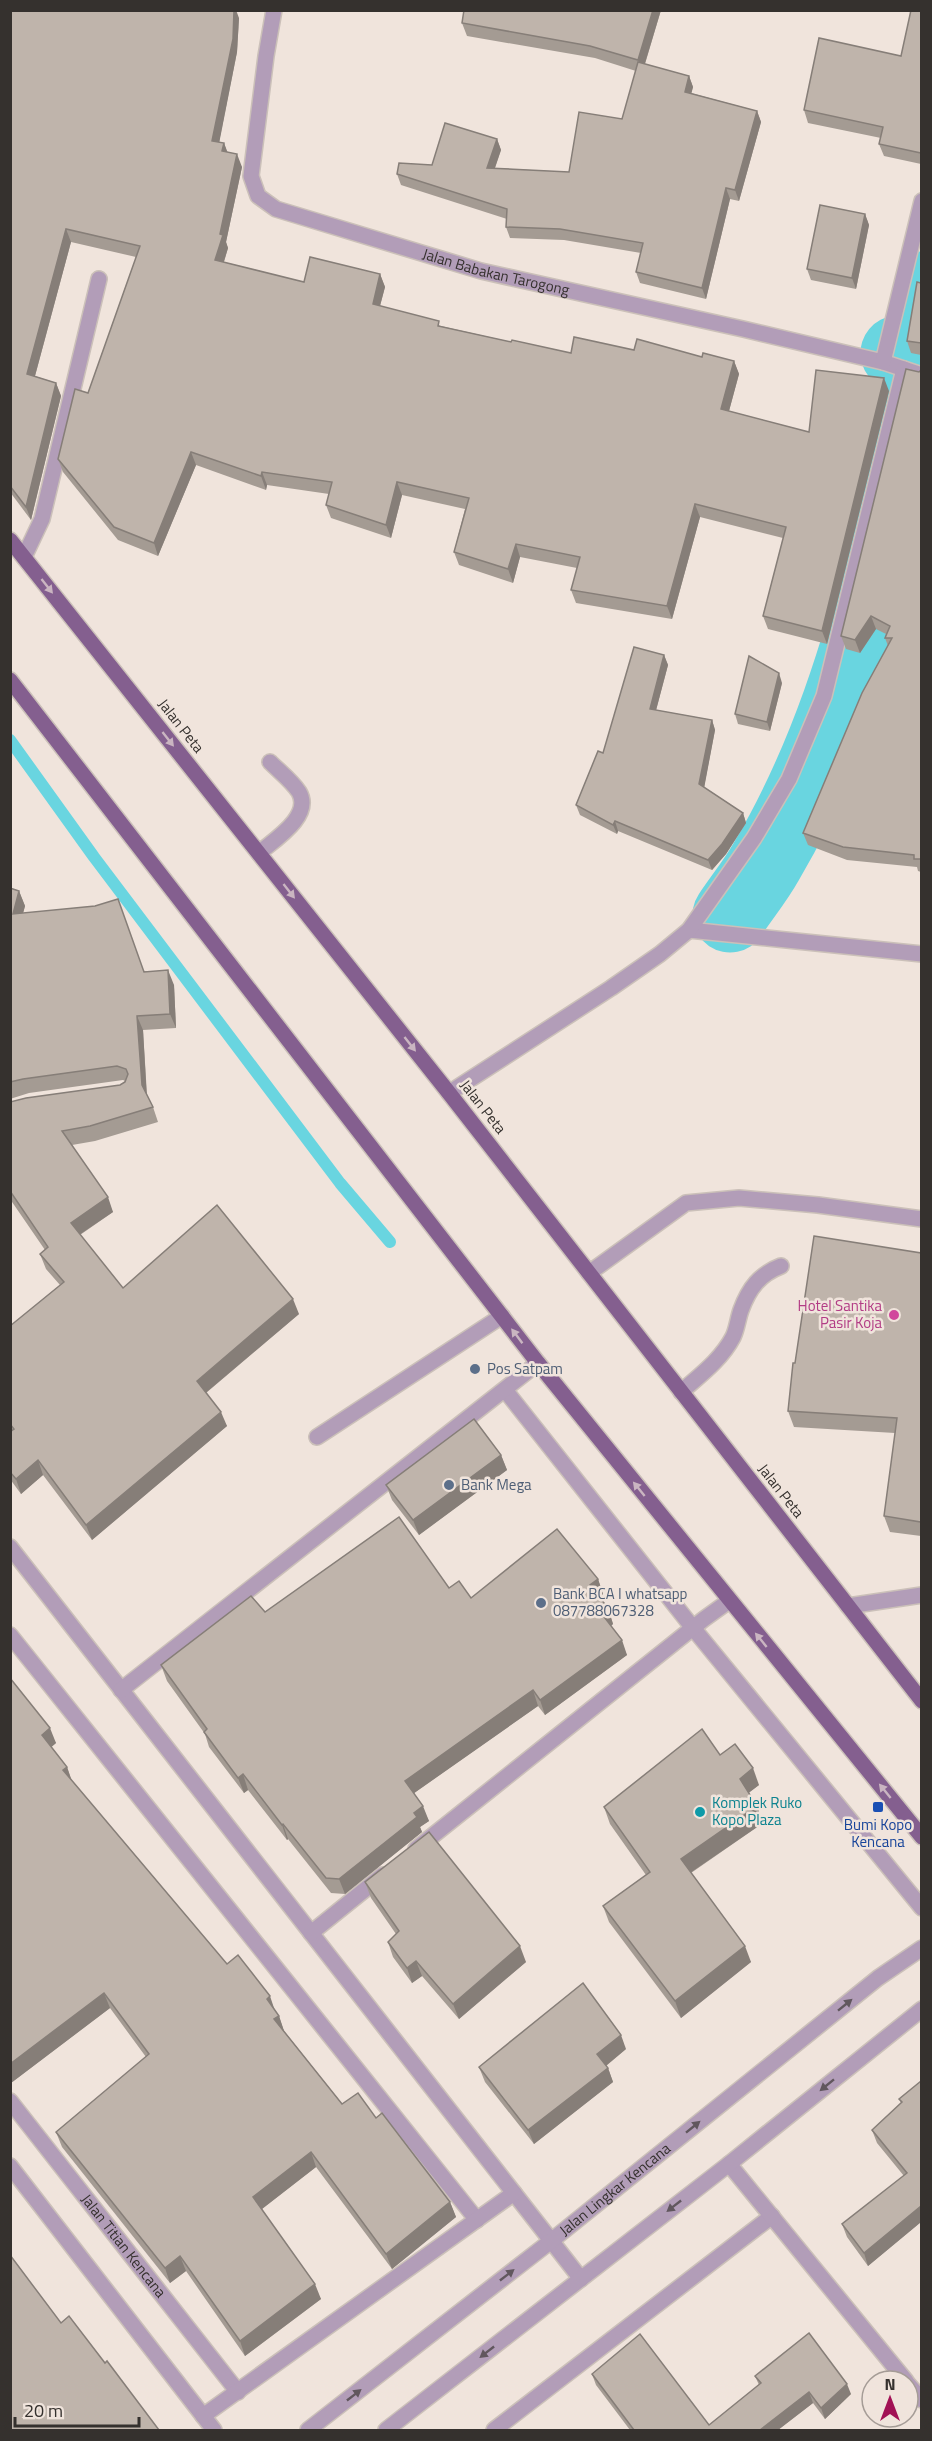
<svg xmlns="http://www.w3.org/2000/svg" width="932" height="2441" font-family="'Titillium Web',sans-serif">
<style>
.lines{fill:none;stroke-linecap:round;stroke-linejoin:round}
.stream{stroke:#69d5e0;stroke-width:12}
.river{stroke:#69d5e0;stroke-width:75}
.lane-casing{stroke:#cbc0b9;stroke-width:18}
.street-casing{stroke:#cbc0b9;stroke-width:18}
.primary-casing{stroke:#cbc0b9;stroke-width:18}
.lane{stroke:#b29db8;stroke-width:15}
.street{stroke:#b29db8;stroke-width:15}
.primary{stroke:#845f8f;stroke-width:15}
.wall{fill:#a49b93}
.shaded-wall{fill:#867e78}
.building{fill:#bfb4ab;stroke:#867e78;stroke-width:1.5}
.oneway{fill:#cab5c1}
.oneway2{fill:#61575e}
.hotel-dot{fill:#d1479c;stroke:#f0e4dc;stroke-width:2}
.service-dot{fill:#5c6f8a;stroke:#f0e4dc;stroke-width:2}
.transit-dot{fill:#1a4fb4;stroke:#f0e4dc;stroke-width:2}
.culture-dot{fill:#0f9aa8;stroke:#f0e4dc;stroke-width:2}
.labels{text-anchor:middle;stroke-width:5;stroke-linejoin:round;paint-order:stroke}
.street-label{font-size:15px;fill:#35312e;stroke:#f0e4dc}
.hotel-label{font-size:15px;fill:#b23c85;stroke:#f0e4dc;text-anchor:end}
.service-label{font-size:15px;fill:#4e5e75;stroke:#f0e4dc;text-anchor:start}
.culture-label{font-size:15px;fill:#0d838f;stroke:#f0e4dc;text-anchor:start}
.transit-label{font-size:15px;fill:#164399;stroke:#f0e4dc}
</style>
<rect width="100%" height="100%" fill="#f0e4dc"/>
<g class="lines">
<g class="stream">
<polyline points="898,353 922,257"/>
<polyline points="10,740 94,857 340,1183 390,1242"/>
</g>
<path class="river" d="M730,915c12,-18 26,-35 36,-53 60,-101 95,-215 123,-328 13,-55 27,-108 27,-166l-18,-15"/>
<g class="lane-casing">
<g id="lane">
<path d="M259,853c15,-13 54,-37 40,-61 -7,-11 -20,-21 -29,-30"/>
<polyline points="589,1273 686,1203 739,1198 818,1205 922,1219"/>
<path d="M681,1392c18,-16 40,-32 52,-55 4,-8 5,-19 8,-27 8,-22 19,-36 40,-44"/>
<polyline points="317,1437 502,1316"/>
<polyline points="848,1606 922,1595"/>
<polyline points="494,2430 772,2216"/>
</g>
</g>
<g class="street-casing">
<g id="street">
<path id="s1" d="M274,10l-8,46 -15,120 7,20 18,13 205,62 262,58 140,33 39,13"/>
<polyline points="883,362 922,201"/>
<polyline points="24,557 42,519 99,279"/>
<polyline points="689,930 922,954"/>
<polyline points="449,1093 611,988 660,954 689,930 754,838 789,779 824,696 904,369"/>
<polyline points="505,1390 693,1628 922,1908"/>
<polyline points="10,1547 581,2279"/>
<polyline points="10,1635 477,2220"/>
<polyline points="121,1690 538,1363"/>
<polyline points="416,1849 704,1619 729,1601"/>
<polyline points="311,1933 383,1875"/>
<path id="s2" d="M10,2101l228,291"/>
<polyline points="729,2164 906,2381"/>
<polyline points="10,2166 214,2430"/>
<polyline points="908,2384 922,2400"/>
<polyline points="203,2416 514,2193"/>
<path id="s3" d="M308,2430l243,-189 327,-263 44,-30"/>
<polyline points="386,2430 729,2164 922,2009"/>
</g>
</g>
<g class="primary-casing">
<g id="primary">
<polyline points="10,540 449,1093 922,1701"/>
<polyline points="10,680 538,1363 922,1837"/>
</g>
</g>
<use href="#lane" class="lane"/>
<use href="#street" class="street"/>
<use href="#primary" class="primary"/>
</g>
<g class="wall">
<polygon points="10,10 239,18 237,52 219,142 224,143 227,152 242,167 226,242 228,248 224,262 304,282 380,274 385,287 380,306 441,326 511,342 571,353 634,350 734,361 739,374 729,411 809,432 889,391 827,644 768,629 763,616 783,538 700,517 672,619 576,603 571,590 577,568 520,557 513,583 459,565 454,552 465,509 402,495 391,538 331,518 326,505 329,494 267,485 266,490 196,465 158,556 118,540 63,472 58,459 88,393 136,257 71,242 35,376 56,383 61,396 31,520 10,492"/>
<polygon points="661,10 645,64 689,76 693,87 691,93 757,111 761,122 739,201 730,199 706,299 640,283 636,272 641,253 564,240 510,238 506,227 507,219 401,185 397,174 432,165 497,139 501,150 495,168 569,172 622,119 636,71 595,58 467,36 462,23"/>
<polygon points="921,10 921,164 884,156 879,144 881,138 808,123 804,110 901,56"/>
<polygon points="865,214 869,225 856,289 811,280 807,269"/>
<polygon points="921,283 921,355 911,353 907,341"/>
<polygon points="921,370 921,872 918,871 917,867 847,860 808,845 803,833 888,646 885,638 886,634 876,629 860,653 846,649 841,636 919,372"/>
<polygon points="664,655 668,665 656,710 712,720 715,730 704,787 743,813 746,823 726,854 712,870 618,831 617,834 580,815 576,805 603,753"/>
<polygon points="782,683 770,731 738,724 735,714"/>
<polygon points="10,888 19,891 25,906 23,913 174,985 176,1028 143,1030 147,1095 153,1107 158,1122 95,1141 72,1145 113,1212 80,1235 123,1288 299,1314 206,1393 227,1426 92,1540 43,1475 21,1494 10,1479 10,1326 60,1285 46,1269 40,1254 45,1250 10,1199 10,1102 120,1085 125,1081 123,1080 29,1093 10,1099"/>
<polygon points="921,1253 921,1536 890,1532 884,1516 895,1433 794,1427 788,1411 795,1363"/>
<polygon points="501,1455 507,1470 419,1535 392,1500 386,1485"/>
<polygon points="598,1579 603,1594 599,1597 608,1608 613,1624 611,1626 627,1655 545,1715 538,1706 414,1793 429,1821 420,1827 422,1832 345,1894 331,1893 288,1839 287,1840 248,1790 244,1793 209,1747 205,1734 167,1681 161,1665 265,1612 449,1588 471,1598"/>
<polygon points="10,1678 56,1743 51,1747 67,1767 72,1781 227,1964 275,2011 279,2016 284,2031 342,2104 376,2118 450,2202 456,2217 392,2269 316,2167 262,2209 321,2299 245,2356 186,2271 170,2283 62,2147 56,2132 146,2057 110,2008 11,2083"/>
<polygon points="720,1755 759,1785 748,1793 757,1806 763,1823 691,1873 751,1962 681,2018 609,1922 603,1906 646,1875 610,1824 604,1807"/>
<polygon points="365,1882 526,1962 459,2019 422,1976 412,1983 393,1957 388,1942 396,1934 371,1898"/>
<polygon points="626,2049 606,2066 608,2068 613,2082 534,2144 485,2082 479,2067"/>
<polygon points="921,2081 921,2222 868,2266 847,2237 842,2224 904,2176 877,2143 872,2130 901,2103 899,2099"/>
<polygon points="592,2374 709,2425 759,2385 755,2376 851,2394 825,2419 813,2403 778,2430 630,2430 596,2385"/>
</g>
<g class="shaded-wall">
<polygon points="234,10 236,10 239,18 237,52 217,154 212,141"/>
<polygon points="653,10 661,10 642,73 638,60"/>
<polygon points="689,76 693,87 689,103 685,92"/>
<polygon points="757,111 761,122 739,201 735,190"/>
<polygon points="497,139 501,150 491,179 487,168"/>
<polygon points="224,143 229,156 222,151"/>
<polygon points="237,154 242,167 226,242 228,248 220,274 215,260 220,234"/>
<polygon points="726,188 730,199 706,299 702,288"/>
<polygon points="865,214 869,225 856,289 852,278"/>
<polygon points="66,229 71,242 32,387 27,374"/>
<polygon points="380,274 385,287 377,317 373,304"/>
<polygon points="734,361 739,374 726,422 721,409"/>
<polygon points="884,378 889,391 827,644 822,631"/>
<polygon points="56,383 61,396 31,520 26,507"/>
<polygon points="191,452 196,465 158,556 154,543"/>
<polygon points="262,472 267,485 266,490 261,476"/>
<polygon points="397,482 402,495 391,538 386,525"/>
<polygon points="695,504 700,517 672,619 667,606"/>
<polygon points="516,544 520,557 513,583 508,569"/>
<polygon points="871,616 876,629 860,653 855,640"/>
<polygon points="664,655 668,665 654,718 650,709"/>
<polygon points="779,673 782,683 770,731 767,722"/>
<polygon points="712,720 715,730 703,794 699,784"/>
<polygon points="743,813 746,823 726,854 712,870 708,860"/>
<polygon points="615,821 618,831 617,834 613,825"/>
<polygon points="19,891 25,906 19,928 13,914"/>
<polygon points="168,970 174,985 176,1028 170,1014"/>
<polygon points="137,1016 143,1030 147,1100 142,1085"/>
<polygon points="108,1197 113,1212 76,1237 71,1223"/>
<polygon points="293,1299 299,1314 202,1396 197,1381"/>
<polygon points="221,1412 227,1426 92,1540 86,1525"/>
<polygon points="501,1455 507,1470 419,1535 413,1520"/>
<polygon points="38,1460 43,1475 21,1494 16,1479"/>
<polygon points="598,1579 603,1594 595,1600 590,1585"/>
<polygon points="608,1608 613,1624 607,1629 601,1613"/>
<polygon points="622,1640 627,1655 545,1715 540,1700"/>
<polygon points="533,1690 538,1706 410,1796 405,1781"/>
<polygon points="50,1728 56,1743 48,1750 42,1735"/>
<polygon points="67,1767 72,1782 63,1770"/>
<polygon points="753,1768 759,1785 746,1795 740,1779"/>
<polygon points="243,1774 248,1790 244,1793 238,1778"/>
<polygon points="423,1806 429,1821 420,1827 422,1832 345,1894 339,1879 414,1813"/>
<polygon points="757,1806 763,1823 687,1875 681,1859"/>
<polygon points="283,1824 288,1839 287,1840 282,1825"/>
<polygon points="520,1946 526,1962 459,2019 453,2004"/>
<polygon points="745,1946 751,1962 681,2018 675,2001"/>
<polygon points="416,1961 422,1976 412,1983 407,1968"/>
<polygon points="104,1993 110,2008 11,2083 10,2064"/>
<polygon points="270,1996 275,2011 267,1999"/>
<polygon points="279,2016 284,2031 280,2034 274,2019"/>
<polygon points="621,2035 626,2049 602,2069 597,2054"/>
<polygon points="608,2068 613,2082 534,2144 528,2130"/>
<polygon points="311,2152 316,2167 258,2212 253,2197"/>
<polygon points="450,2202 456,2217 392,2269 386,2254"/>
<polygon points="921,2206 921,2222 868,2266 864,2253"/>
<polygon points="180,2256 186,2271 170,2283 165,2268"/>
<polygon points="315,2284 321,2299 245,2356 240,2341"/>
<polygon points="847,2384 851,2394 825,2419 821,2408"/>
<polygon points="809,2392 813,2403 778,2430 760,2430"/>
</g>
<g class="building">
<polygon points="10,10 234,10 233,39 212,141 224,143 222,151 237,154 220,234 223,235 215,260 304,282 310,257 380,274 373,304 439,321 438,326 511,342 512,340 571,353 574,337 634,350 637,339 702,357 703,353 734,361 721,409 809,432 816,370 884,378 822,631 763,616 786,527 695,504 667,606 571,590 580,557 516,544 508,569 454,552 469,498 397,482 386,525 326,505 332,482 262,472 261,476 191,452 154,543 114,527 58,459 75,389 88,393 140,246 66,229 27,374 56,383 26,507 10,486"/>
<polygon points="464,10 653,10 638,60 590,46 462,23"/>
<polygon points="911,10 921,10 921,153 879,144 883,127 804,110 819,38 901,56"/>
<polygon points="638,62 689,76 685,92 757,111 735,190 726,188 702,288 636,272 643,243 560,229 506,227 507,209 397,174 399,163 432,165 445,123 497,139 487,168 569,172 579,112 622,119"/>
<polygon points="820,205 865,214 852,278 807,269"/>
<polygon points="917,282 921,283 921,343 907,341"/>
<polygon points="906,369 919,372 921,370 921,859 914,859 914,855 843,847 803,833 862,693 892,638 885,638 890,626 871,616 855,640 841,636"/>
<polygon points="634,647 664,655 650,709 712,720 699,784 743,813 722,844 708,860 615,821 613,825 576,805 598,751 603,753"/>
<polygon points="749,656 779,673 767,722 735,714"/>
<polygon points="10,888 19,891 13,914 95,906 118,899 144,972 168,970 170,1014 137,1016 142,1085 153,1107 90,1126 62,1131 108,1197 71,1223 123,1288 217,1205 293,1299 197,1381 221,1412 86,1525 38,1460 16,1479 10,1472 10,1432 14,1429 10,1424 10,1326 64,1282 40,1254 48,1247 10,1191 10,1102 26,1098 120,1085 125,1082 128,1074 126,1069 117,1066 23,1079 10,1082"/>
<polygon points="814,1236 921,1253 921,1522 884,1516 897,1418 788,1411 793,1363 795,1363"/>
<polygon points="474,1419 501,1455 413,1520 386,1485"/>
<polygon points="399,1517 449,1588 459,1581 471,1598 557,1529 598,1579 590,1585 608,1608 601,1613 622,1640 540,1700 533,1690 405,1781 423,1806 414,1813 417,1817 339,1879 326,1878 283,1824 282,1825 243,1774 238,1778 204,1732 207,1729 161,1665 251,1596 265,1612"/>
<polygon points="10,1678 50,1728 42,1735 67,1767 63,1770 227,1964 238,1955 270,1996 267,1999 279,2016 274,2019 342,2104 358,2093 376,2118 382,2113 450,2202 386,2254 311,2152 253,2197 315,2284 240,2341 180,2256 165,2268 56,2132 149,2054 104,1993 10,2064"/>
<polygon points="702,1729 720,1755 735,1744 753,1768 740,1779 757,1806 681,1859 745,1946 675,2001 603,1906 650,1872 604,1807"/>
<polygon points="429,1832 520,1946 453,2004 416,1961 407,1968 388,1942 399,1931 365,1882"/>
<polygon points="583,1983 621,2035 597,2054 608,2068 528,2130 479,2067"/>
<polygon points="921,2081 921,2206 864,2253 842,2224 907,2173 872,2130 902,2102 899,2099"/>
<polygon points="10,2255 61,2323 69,2316 105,2363 107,2361 159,2430 10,2430"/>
<polygon points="809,2333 847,2384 821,2408 809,2392 760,2430 634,2430 592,2374 640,2334 709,2425 761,2383 755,2376"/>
</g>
<defs><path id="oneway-solid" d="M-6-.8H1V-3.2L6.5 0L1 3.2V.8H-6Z" transform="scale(1.5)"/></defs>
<g class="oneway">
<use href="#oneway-solid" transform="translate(47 586) rotate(52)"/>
<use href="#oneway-solid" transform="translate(168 739) rotate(52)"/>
<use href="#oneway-solid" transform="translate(289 891) rotate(52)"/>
<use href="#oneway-solid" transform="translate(410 1044) rotate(52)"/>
<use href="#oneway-solid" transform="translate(517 1336) rotate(-127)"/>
<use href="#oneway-solid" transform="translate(639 1489) rotate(-129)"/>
<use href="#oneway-solid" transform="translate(761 1640) rotate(-129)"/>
<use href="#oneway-solid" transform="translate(885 1791) rotate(-129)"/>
</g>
<g class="oneway2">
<use href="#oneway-solid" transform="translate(845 2005) rotate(-39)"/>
<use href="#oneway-solid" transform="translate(827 2085) rotate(141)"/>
<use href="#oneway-solid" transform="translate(693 2127) rotate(-39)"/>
<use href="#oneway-solid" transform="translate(674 2206) rotate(142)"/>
<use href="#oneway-solid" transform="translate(507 2275) rotate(-38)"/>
<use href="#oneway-solid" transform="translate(487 2352) rotate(142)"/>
<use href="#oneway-solid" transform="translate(354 2395) rotate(-38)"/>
</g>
<circle class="hotel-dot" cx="894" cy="1315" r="6"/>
<g class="service-dot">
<circle cx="475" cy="1369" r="6"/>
<circle cx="449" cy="1485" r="6"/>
<circle cx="541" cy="1603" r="6"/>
</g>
<rect class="transit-dot" x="872" y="1801" width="12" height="12" rx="3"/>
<circle class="culture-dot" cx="700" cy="1812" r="6"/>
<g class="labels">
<g class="street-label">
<text dy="5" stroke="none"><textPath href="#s1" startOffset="440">Jalan Babakan Tarogong</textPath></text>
<text transform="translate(181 726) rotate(52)" y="5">Jalan Peta</text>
<text transform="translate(483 1107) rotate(52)" y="5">Jalan Peta</text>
<text transform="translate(781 1491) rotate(52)" y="5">Jalan Peta</text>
<text dy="5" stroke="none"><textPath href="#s3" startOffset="390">Jalan Lingkar Kencana</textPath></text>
<text dy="5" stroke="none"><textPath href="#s2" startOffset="184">Jalan Titian Kencana</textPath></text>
</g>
<g class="hotel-label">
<text x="882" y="1311">Hotel Santika<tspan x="882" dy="17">Pasir Koja</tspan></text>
</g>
<g class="service-label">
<text x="487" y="1374">Pos Satpam</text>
<text x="461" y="1490">Bank Mega</text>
<text x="553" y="1599">Bank BCA I whatsapp<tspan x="553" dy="17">087788067328</tspan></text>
</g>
<g class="culture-label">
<text x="712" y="1808">Komplek Ruko<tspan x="712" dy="17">Kopo Plaza</tspan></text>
</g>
<g class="transit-label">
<text x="878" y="1830">Bumi Kopo<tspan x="878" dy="17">Kencana</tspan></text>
</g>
</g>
<rect width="932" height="2441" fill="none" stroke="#35312e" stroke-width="24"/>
<g transform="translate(890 2399)"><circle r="28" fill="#f0e4dc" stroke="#a59c96" stroke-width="1.5"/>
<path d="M0-4.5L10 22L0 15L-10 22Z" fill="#a21155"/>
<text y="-9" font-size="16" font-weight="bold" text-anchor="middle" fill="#35312e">N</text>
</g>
<path d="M15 2417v9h124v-9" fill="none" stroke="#35312e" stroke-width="3"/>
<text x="24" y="2417" font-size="18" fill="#35312e" stroke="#f0e4dc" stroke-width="4.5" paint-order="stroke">20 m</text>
</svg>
